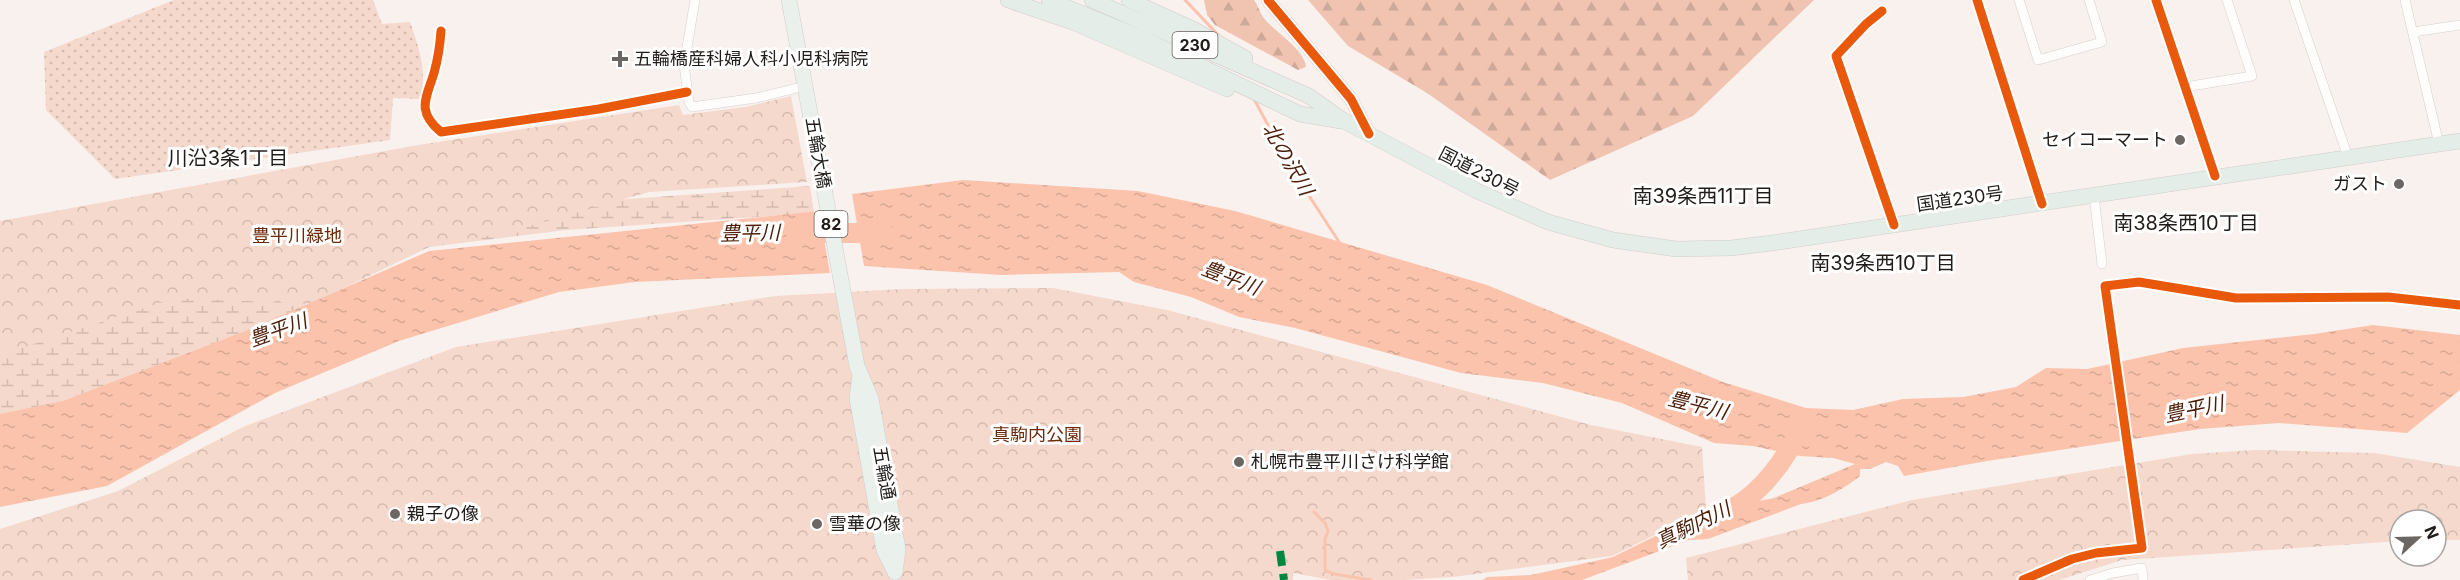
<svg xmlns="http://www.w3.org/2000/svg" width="2460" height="580" font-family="Inter,'Noto Sans JP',sans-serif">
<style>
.grass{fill:url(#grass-dots)}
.forest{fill:url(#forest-firs)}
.wetland{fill:url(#wetland-marsh)}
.park{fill:url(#park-crowns)}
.water{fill:url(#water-ripples)}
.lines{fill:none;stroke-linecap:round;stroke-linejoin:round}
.stream{stroke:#fcc3ac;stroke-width:3}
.river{stroke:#fcc3ac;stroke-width:20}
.minor-casing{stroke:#d6cfcd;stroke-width:10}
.tertiary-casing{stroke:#d6cfcd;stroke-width:14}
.primary-casing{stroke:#d0cdcb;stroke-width:16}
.trunk-casing{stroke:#d0cdcb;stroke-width:16}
.minor{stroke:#fefdfc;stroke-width:9}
.tertiary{stroke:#fefdfc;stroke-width:12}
.primary{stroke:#eaf1ed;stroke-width:15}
.trunk{stroke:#e4ede8;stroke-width:15}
.quiet{stroke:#00873e;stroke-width:8;stroke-dasharray:15 8;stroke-linecap:butt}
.cycleway-casing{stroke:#fff;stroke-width:13}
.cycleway{stroke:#e8590c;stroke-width:9}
.poi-dot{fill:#6d6764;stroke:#fff;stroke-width:2}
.labels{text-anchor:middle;stroke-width:6;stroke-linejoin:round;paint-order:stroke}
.shield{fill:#fff;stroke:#64605f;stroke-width:1.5}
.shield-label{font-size:16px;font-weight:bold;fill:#211c1a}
.poi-label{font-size:18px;fill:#211c1a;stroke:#fff;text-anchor:start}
.street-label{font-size:18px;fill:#211c1a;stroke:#fff}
.park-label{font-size:18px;fill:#6c2907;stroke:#fff}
.neighbourhood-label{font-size:20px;fill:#211c1a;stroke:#fff}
.water-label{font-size:20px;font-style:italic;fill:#4d1d07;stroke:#fff}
</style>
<defs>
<pattern id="grass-dots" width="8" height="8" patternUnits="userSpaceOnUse" patternTransform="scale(1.5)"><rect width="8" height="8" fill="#f6d9cd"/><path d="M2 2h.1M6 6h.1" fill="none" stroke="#d3baaf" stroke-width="1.8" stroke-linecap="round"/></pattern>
<pattern id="forest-firs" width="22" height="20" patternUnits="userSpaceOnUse" patternTransform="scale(1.5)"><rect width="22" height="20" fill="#f1c4b2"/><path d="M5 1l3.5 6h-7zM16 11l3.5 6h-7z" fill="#cea898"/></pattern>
<pattern id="wetland-marsh" width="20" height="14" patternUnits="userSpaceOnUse" patternTransform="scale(1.5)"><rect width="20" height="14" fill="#f6d9cd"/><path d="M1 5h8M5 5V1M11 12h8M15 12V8" fill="none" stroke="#d3baaf"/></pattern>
<pattern id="park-crowns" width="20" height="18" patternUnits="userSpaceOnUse" patternTransform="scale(1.5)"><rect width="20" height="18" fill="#f6d9cd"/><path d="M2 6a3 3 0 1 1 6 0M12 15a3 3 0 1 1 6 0" fill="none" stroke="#d3baaf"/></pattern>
<pattern id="water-ripples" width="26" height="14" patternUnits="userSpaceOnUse" patternTransform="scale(1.5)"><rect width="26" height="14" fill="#fcc3ac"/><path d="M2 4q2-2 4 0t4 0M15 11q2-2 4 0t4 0" fill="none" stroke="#d8a793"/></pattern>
</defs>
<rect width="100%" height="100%" fill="#f9f1ee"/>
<path class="grass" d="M174,0h199l9,24 28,-2c8,23 19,52 9,77l-26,-1 -3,42 -275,39 -69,-69 -2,-58z"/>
<g class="forest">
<path d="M1204,0h50c4,5 5,11 9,17 10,14 42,32 43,50l-8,3 -83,-45 -8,-10z"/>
<polygon points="1308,0 1814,0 1693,116 1550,180 1427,93 1348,46"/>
</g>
<polygon class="wetland" points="810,186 814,213 566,230 429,247 308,303 210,370 0,459 0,340 76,320 614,200"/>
<g class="park">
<polygon points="791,96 807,182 649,192 512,231 429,247 311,304 175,298 0,355 0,221 418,145 679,105 683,115 745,107"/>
<polygon points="1053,288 1167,310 1591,425 1702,447 1706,510 1612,556 1453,577 1404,580 1331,580 1293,573 1293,580 0,580 0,529 118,491 243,427 456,347 775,296 903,289"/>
<polygon points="2255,450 2374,453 2460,467 2460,540 2436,540 2436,520 2400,520 2400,541 2122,560 2059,580 1688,580 1686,558 1912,500 2192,454"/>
</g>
<g class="water">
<path d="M963,180l175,11 97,20 252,74 236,97 83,26 47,2 50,-11 60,-2 53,-10 30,-19 41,1 96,-21 131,-14 59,-9 87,10v55l-53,43 -128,-10 -79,6 -213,32 -83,15 -6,-10 -12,-4 -16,7h-10v7c-16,13 -39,26 -59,28l-93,35 -19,1 -107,40h-100l5,-3 44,-2 82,-18 95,-47 11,-10 25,4 30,-6 81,-34 -22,-6 -33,-2 -47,-10 -39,-3 -92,-40 -79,-20 -82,-10 -166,-45 -56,-11 -48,-20 -57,-15 -15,-10 -118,3 -137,-9 -12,-72z"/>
<polygon points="819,211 830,273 635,282 559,292 399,341 275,393 107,486 0,507 0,414 63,401 248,330 429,251"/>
</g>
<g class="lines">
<g class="stream">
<polyline points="1185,0 1223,40"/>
<polyline points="1254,99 1291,168 1341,245"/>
<polyline points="1314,512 1325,523 1328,531 1325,539 1325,570 1334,574 1371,580"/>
</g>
<g class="river">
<polyline points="796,233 884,233"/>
<path d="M1718,515c38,-14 64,-50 82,-85"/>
</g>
<g class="minor-casing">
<g id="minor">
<polyline points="695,0 684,65 689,102 692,107 756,98 805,86"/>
<polyline points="1977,0 2042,204"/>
<polyline points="2019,0 2038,60 2102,42 2089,0"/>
<polyline points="2156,0 2215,176"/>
<polyline points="2294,0 2348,157"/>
<polyline points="2405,0 2439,144"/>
<polyline points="1882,11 1866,24 1836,56 1894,225"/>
<path d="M441,31c-1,14 -3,28 -7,42 -8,26 -18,38 7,59l158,-23 88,-17"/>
<polyline points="2413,32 2460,25"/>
<polyline points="2185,87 2252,76 2227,0"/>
<polyline points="2094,196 2102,264"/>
<polyline points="2090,580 2113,573 2142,568 2143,580"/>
</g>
</g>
<g class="tertiary-casing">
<polyline id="tertiary" points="1268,0 1351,99 1369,134"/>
</g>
<g class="primary-casing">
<g id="primary">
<polyline points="789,0 857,366 871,399 898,549 895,572"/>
<polyline points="860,376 857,398 884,550 895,572"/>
</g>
</g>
<g class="trunk-casing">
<g id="trunk">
<polyline points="1008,0 1075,23 1227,89"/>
<polyline points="1049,0 1144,39 1300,114 1341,121"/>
<polyline points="1092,0 1309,96 1344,121 1477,191 1548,222 1613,240 1676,249 1731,248 1772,243 2460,141"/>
<polyline points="1129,0 1193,29 1245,58"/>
</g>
</g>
<use href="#minor" class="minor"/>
<use href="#tertiary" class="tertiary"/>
<use href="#primary" class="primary"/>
<use href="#trunk" class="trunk"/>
<polyline class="quiet" points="1280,551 1284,580"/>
<g class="cycleway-casing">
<g id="cycleway">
<polyline points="1268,0 1351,99 1369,134"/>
<polyline points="1977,0 2042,204"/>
<polyline points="2156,0 2215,176"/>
<polyline points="1882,11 1866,24 1836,56 1894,225"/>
<path d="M441,31c-1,14 -3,28 -7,42 -8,26 -18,38 7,59l158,-23 88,-17"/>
<polyline points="2023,580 2072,559 2096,553 2142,548 2105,286 2139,282 2236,298 2388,297 2460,305"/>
</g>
</g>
<use href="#cycleway" class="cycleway"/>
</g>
<g class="poi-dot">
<path d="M617 50h6v6h6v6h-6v6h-6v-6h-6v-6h6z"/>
<circle cx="2180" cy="140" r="6"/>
<circle cx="2399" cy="184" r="6"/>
<circle cx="1239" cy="462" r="6"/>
<circle cx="395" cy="514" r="6"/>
<circle cx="817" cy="524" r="6"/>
</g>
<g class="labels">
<g class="shield">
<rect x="1172.5" y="32" width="45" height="26" rx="4.5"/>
<rect x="814.5" y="211" width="33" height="26" rx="4.5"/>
</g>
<g class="shield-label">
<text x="1195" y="51">230</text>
<text x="831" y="230">82</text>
</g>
<g class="poi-label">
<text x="634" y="65">五輪橋産科婦人科小児科病院</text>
<text x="2168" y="146" text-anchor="end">セイコーマート</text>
<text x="2387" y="190" text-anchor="end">ガスト</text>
<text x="1251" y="468">札幌市豊平川さけ科学館</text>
<text x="407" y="520">親子の像</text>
<text x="829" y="530">雪華の像</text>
</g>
<g class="street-label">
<text transform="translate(818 153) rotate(80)" y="6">五輪大橋</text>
<text transform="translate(1479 172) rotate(27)" y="6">国道230号</text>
<text transform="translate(1960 199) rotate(-8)" y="6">国道230号</text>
<text transform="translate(884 473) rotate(80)" y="6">五輪通</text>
</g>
<g class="park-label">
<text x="297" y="242">豊平川緑地</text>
<text x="1037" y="441">真駒内公園</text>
</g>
<g class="neighbourhood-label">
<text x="228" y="165">川沿3条1丁目</text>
<text x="1703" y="203">南39条西11丁目</text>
<text x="2186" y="230">南38条西10丁目</text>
<text x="1883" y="270">南39条西10丁目</text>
</g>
<g class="water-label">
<text transform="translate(1288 159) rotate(60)" y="7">北の沢川</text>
<text transform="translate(750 233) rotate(-1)" y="7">豊平川</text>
<text transform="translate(1231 278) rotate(21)" y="7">豊平川</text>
<text transform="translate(278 330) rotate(-20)" y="7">豊平川</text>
<text transform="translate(1698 405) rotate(14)" y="7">豊平川</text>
<text transform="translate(2194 409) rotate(-12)" y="7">豊平川</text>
<text transform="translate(1693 525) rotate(-26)" y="7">真駒内川</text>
</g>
</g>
<g transform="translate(2418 538) rotate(68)"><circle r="28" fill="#ffffff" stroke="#a6a4a3" stroke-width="1.5"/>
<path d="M0-4.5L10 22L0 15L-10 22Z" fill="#6d6764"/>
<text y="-9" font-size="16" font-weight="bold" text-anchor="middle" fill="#211c1a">N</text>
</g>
</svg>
